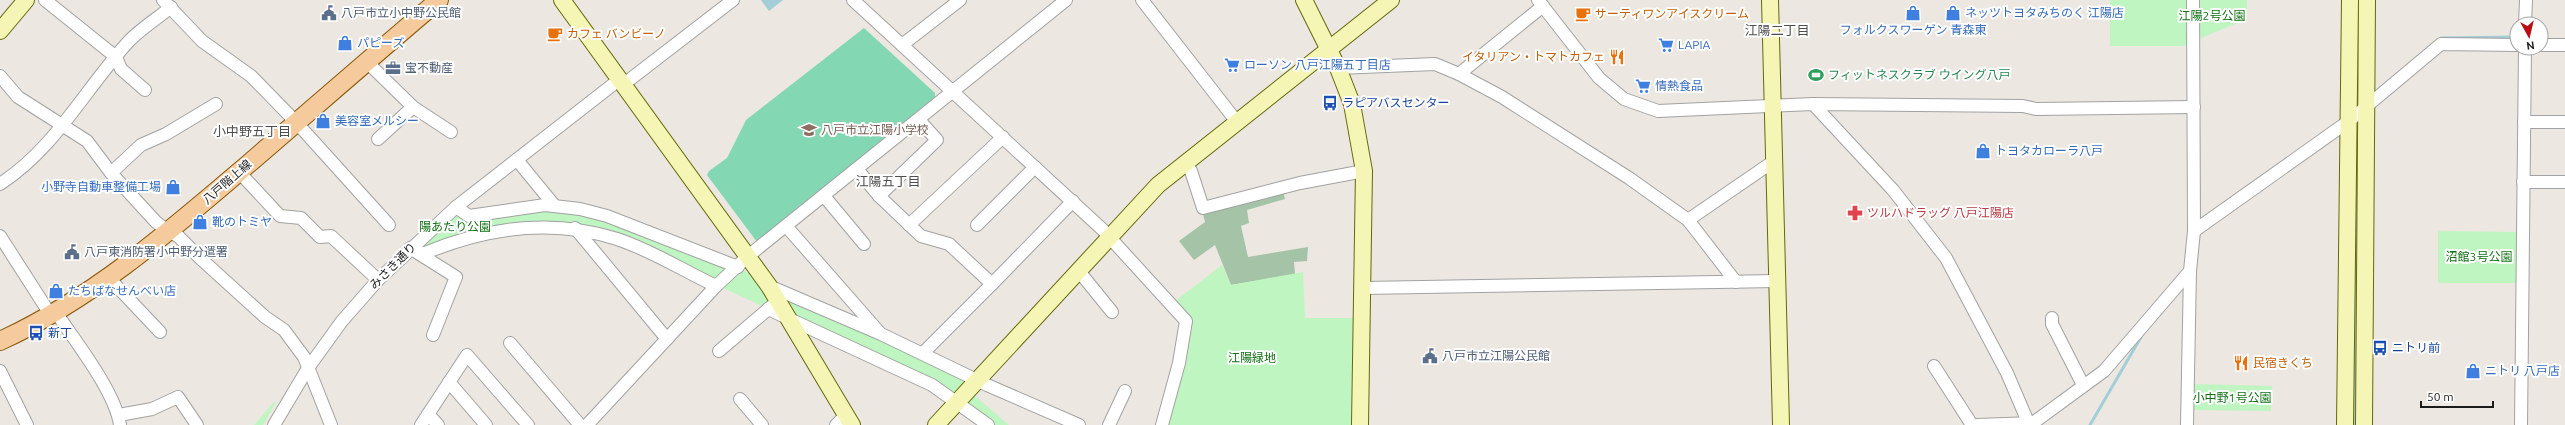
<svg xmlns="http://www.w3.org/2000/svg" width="2565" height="425" font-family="Ubuntu,'Noto Sans JP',sans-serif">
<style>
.cemetery{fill:#a4c3a7}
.park{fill:#bff5c1}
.pitch{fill:#83d7b2}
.water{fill:#a3ced8}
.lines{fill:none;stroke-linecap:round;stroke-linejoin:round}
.stream{stroke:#a3ced8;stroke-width:3}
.street-casing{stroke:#a2a2a2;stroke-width:14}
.secondary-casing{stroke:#64690b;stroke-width:18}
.primary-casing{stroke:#895809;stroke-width:20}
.street{stroke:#fff;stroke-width:12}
.secondary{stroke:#f5f5b6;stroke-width:16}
.primary{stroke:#f5cb9d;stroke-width:18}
.labels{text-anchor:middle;stroke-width:4;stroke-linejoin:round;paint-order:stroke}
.service-label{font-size:12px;fill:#4e5e75;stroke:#fff;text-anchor:start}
.shop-label{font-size:12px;fill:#366cbe;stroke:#fff;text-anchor:start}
.food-label{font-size:12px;fill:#c56008;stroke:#fff;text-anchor:start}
.park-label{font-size:12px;fill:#117115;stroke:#fff}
.leisure-label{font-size:12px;fill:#27864d;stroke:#fff;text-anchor:start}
.transit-label{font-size:12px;fill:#164399;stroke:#fff;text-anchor:start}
.education-label{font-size:12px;fill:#785e54;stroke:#fff;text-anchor:start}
.street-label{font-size:12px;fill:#1b1b1b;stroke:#fff}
.health-label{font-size:12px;fill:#be3a42;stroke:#fff;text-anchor:start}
.neighbourhood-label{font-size:13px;fill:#4e4e4e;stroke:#fff}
</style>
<rect width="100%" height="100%" fill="#ece8e1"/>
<polygon class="cemetery" points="1283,191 1285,199 1247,210 1249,223 1241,226 1248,257 1308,247 1307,261 1294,262 1295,274 1231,285 1215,245 1194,260 1179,241 1205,222 1202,210"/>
<g class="park">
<polygon points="2110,0 2189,0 2190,43 2185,46 2110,46"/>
<polygon points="2195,0 2247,0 2247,19 2196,40"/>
<polygon points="456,207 464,214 499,211 580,209 738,267 769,286 969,376 968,390 1009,425 988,425 965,408 791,319 618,240 538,226 425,253 410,248"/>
<polygon points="2438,231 2519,232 2518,283 2438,283"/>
<polygon points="1222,265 1231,285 1303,272 1305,318 1353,318 1351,425 1165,425 1191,326 1174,302"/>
<polygon points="2192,384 2272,386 2271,411 2191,410"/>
<polygon points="274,402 276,402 263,425 254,425"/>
</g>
<polygon class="pitch" points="864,28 935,93 935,97 757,242 707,175 709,171 727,158 746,120"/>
<polygon class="water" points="761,0 783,0 769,11"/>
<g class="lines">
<g class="stream">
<polyline points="2438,40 2441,38 2517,37"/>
<polyline points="2357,108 2358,0"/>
<polyline points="2090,425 2141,337"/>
<polyline points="2354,425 2357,123"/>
</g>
<g class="street-casing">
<g id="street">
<polyline points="45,0 116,57 121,69 145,90"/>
<polyline points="163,0 202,41 251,76 296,122 389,225"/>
<polyline points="853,0 1102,229 1186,321 1179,363 1162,425"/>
<polyline points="1142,0 1237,122"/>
<polyline points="1538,0 1599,78 1624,99 1658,111 1813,104 2023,106 2036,109 2194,107"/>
<polyline points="2525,24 2526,0"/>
<polyline points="902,45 960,0"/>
<polyline points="2541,45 2565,45"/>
<polyline points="367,62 413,107 451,132"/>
<polyline points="1338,68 1435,64 1459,74 1502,97 1629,178 1688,220 1736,282"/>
<polyline points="1459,74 1543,6"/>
<polyline points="0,76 18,97 87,141 111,173 156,222 169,232 178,236 200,258 265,317 284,330 304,357 331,425"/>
<polyline points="624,84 733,0"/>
<polyline points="1813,104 1893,190 1946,258 2007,373 2028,422"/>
<polyline points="2524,122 2565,122"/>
<polyline points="378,139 413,107"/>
<polyline points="517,160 554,205"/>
<polyline points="1186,163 1191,171 1203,208 1300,183 1364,171"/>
<polyline points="857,169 879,196 921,236 949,244 992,284 923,353"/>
<polyline points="239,172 280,216 301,218 320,237 331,236 378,280"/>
<polyline points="111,173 141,145 166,134 216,104"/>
<polyline points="2523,182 2565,182"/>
<path d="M0,184c56,-36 86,-97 130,-144 12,-12 28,-22 41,-33"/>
<polyline points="824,196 864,244"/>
<polyline points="879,196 937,140 919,120"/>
<polyline points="456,207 469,216 545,205 580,209 607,216 738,267"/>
<polyline points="1688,220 1774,161"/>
<polyline points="909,225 1003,137"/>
<polyline points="977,225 1035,167"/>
<polyline points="786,226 879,332"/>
<polyline points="575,228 667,339"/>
<polyline points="2194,231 2349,121 2441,44 2517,45"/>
<polyline points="0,236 50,314"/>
<path d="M410,248l8,5h7c63,-26 127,-35 192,-14 34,11 67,32 99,47"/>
<polyline points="418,253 456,277 433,335"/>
<polyline points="1078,270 1112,312"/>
<polyline points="109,278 160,332"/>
<polyline points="992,284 1073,201"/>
<polyline points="769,286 881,334 987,385 1079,425"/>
<polyline points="1363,288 1777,281"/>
<polyline points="768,309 932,385 988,425"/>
<path d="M55,311c20,30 60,80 65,114"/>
<polyline points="2052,318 2052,324 2083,385"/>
<polyline points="510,343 580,425"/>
<polyline points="719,351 773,305"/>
<polyline points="1934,366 1972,425"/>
<polyline points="0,371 27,425"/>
<polyline points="449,382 486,425"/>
<polyline points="740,399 762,425"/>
<polyline points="428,414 438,425"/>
<polyline points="119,415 152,409 178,397 197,425"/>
<polyline points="2033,423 2104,371 2190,271"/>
<polyline points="274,425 308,368 342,321 378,280 456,207 620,79"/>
<polyline points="421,425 467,355 528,425"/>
<polyline points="587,425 716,286 747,257 1066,0"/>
<polyline points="836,425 846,415"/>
<polyline points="1109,425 1125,391"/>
<polyline points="1977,425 2034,423"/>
<polyline points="2187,425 2190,271 2194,231 2193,0"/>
<polyline points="2521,425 2525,48"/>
</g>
</g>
<g class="secondary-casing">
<g id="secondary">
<polyline points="562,0 769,286 852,425"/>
<polyline points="1304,0 1338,68 1352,104 1364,171 1360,425"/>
<polyline points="1770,0 1781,425"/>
<polyline points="0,31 26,0"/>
<polyline points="936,425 1158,185 1391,0"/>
<polyline points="2345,425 2350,0"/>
<polyline points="2364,425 2367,0"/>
</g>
</g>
<g class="primary-casing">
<path id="primary" d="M0,341c92,-42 170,-110 246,-175 64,-55 128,-111 193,-166"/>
</g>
<use href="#street" class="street"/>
<use href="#secondary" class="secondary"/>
<use href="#primary" class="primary"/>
</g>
<defs>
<g id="civic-bare" transform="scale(1.2)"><path d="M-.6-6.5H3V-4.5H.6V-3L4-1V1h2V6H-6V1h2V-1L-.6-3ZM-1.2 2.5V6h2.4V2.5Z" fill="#5c6f8a" stroke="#fff" stroke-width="2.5" paint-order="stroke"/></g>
<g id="shop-bare" transform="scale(1.2)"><path d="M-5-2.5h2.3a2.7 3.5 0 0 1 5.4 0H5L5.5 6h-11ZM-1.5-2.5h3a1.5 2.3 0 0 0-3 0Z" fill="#3f7fe0" stroke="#fff" stroke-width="2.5" paint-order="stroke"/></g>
<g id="cafe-bare" transform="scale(1.2)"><path d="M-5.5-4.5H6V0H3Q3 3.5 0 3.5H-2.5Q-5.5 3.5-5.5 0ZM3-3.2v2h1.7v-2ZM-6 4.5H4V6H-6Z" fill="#e8710a" stroke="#fff" stroke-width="2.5" paint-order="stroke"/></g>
<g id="supermarket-bare" transform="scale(1.2)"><path d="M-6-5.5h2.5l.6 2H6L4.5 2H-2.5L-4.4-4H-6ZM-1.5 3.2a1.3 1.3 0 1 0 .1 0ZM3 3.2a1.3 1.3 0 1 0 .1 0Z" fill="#3f7fe0" stroke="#fff" stroke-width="2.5" paint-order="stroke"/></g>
<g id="restaurant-bare" transform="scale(1.2)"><path d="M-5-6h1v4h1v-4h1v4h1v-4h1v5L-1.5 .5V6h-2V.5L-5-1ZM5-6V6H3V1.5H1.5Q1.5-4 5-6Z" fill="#e8710a" stroke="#fff" stroke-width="2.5" paint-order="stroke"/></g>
<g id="office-bare" transform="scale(1.2)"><path d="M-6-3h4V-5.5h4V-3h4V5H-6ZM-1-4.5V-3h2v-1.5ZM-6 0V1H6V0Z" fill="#5c6f8a" stroke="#fff" stroke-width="2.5" paint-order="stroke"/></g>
<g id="stadium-bare" transform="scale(1.2)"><path d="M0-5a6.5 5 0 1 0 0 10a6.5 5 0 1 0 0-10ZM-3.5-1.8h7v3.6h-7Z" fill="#2e9e5b" stroke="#fff" stroke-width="2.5" paint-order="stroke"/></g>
<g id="bus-bare" transform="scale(1.2)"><path d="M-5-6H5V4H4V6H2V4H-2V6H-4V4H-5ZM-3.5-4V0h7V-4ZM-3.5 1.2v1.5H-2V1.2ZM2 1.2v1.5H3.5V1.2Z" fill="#1a4fb4" stroke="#fff" stroke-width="2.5" paint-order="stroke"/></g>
<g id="school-bare" transform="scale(1.2)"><path d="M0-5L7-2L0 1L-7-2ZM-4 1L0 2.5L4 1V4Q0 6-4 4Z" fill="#8d6e63" stroke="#fff" stroke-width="2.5" paint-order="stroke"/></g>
<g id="pharmacy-bare" transform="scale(1.2)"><path d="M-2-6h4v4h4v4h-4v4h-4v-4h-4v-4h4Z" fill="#e0444e" stroke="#fff" stroke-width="2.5" paint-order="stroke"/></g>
</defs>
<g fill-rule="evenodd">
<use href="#civic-bare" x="329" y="13"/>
<use href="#shop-bare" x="1913" y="13"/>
<use href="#shop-bare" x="1953" y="13"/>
<use href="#cafe-bare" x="1583" y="14"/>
<use href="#cafe-bare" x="555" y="34"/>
<use href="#shop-bare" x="345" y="43"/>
<use href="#supermarket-bare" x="1666" y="45"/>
<use href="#restaurant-bare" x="1617" y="57"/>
<use href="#supermarket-bare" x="1232" y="65"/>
<use href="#office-bare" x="393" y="68"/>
<use href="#stadium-bare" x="1816" y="75"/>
<use href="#supermarket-bare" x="1643" y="86"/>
<use href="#bus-bare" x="1330" y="103"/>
<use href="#shop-bare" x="323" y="121"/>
<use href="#school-bare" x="809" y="130"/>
<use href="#shop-bare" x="1983" y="151"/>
<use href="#shop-bare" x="173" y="187"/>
<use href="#pharmacy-bare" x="1855" y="213"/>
<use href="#shop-bare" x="200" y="222"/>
<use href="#civic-bare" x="72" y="252"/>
<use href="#shop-bare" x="56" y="291"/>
<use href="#bus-bare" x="36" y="333"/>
<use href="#bus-bare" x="2380" y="348"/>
<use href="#civic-bare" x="1430" y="356"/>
<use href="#restaurant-bare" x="2241" y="363"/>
<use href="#shop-bare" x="2473" y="371"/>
</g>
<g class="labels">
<g class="service-label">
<text x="341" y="17">八戸市立小中野公民館</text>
<text x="405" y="72">宝不動産</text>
<text x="84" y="256">八戸東消防署小中野分遣署</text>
<text x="1442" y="360">八戸市立江陽公民館</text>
</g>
<g class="shop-label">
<text x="1965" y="17">ネッツトヨタみちのく 江陽店</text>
<text x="1913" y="34" text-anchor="middle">フォルクスワーゲン 青森東</text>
<text x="357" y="47">パピーズ</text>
<text x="1678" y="49">LAPIA</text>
<text x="1244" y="69">ローソン 八戸江陽五丁目店</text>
<text x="1655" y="90">情熱食品</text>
<text x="335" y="125">美容室メルシー</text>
<text x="1995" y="155">トヨタカローラ八戸</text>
<text x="161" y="191" text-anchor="end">小野寺自動車整備工場</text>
<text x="212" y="226">靴のトミヤ</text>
<text x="68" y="295">たちばなせんべい店</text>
<text x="2485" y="375">ニトリ 八戸店</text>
</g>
<g class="food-label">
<text x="1595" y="18">サーティワンアイスクリーム</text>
<text x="567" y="38">カフェ バンビーノ</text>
<text x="1605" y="61" text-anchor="end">イタリアン・トマトカフェ</text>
<text x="2253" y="367">民宿きくち</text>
</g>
<g class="park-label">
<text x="2212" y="20">江陽2号公園</text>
<text x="455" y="231">陽あたり公園</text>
<text x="2479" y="261">沼館3号公園</text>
<text x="1252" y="362">江陽緑地</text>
<text x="2232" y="402">小中野1号公園</text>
</g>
<g class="leisure-label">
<text x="1828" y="79">フィットネスクラブ ウイング八戸</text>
</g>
<g class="transit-label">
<text x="1342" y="107">ラピアバスセンター</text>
<text x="48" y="337">新丁</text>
<text x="2392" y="352">ニトリ前</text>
</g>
<g class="education-label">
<text x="821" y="134">八戸市立江陽小学校</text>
</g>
<g class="street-label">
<text transform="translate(227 182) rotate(-41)" y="4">八戸階上線</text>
<text transform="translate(393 266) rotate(-45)" y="4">みさき通り</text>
</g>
<g class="health-label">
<text x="1867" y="217">ツルハドラッグ 八戸江陽店</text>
</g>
<g class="neighbourhood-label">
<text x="1777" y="35">江陽二丁目</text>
<text x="252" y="136">小中野五丁目</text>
<text x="888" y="186">江陽五丁目</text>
</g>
</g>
<g transform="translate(2529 36) rotate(172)"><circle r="19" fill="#ffffff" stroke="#a4a4a4"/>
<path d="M0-3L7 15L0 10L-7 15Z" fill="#ba0c15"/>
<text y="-6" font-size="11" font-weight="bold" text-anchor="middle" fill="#1b1b1b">N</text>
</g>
<path d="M2421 401v6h72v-6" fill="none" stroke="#1b1b1b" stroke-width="2"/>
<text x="2427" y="401" font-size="12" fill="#1b1b1b" stroke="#ffffff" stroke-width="3" paint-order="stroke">50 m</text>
</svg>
